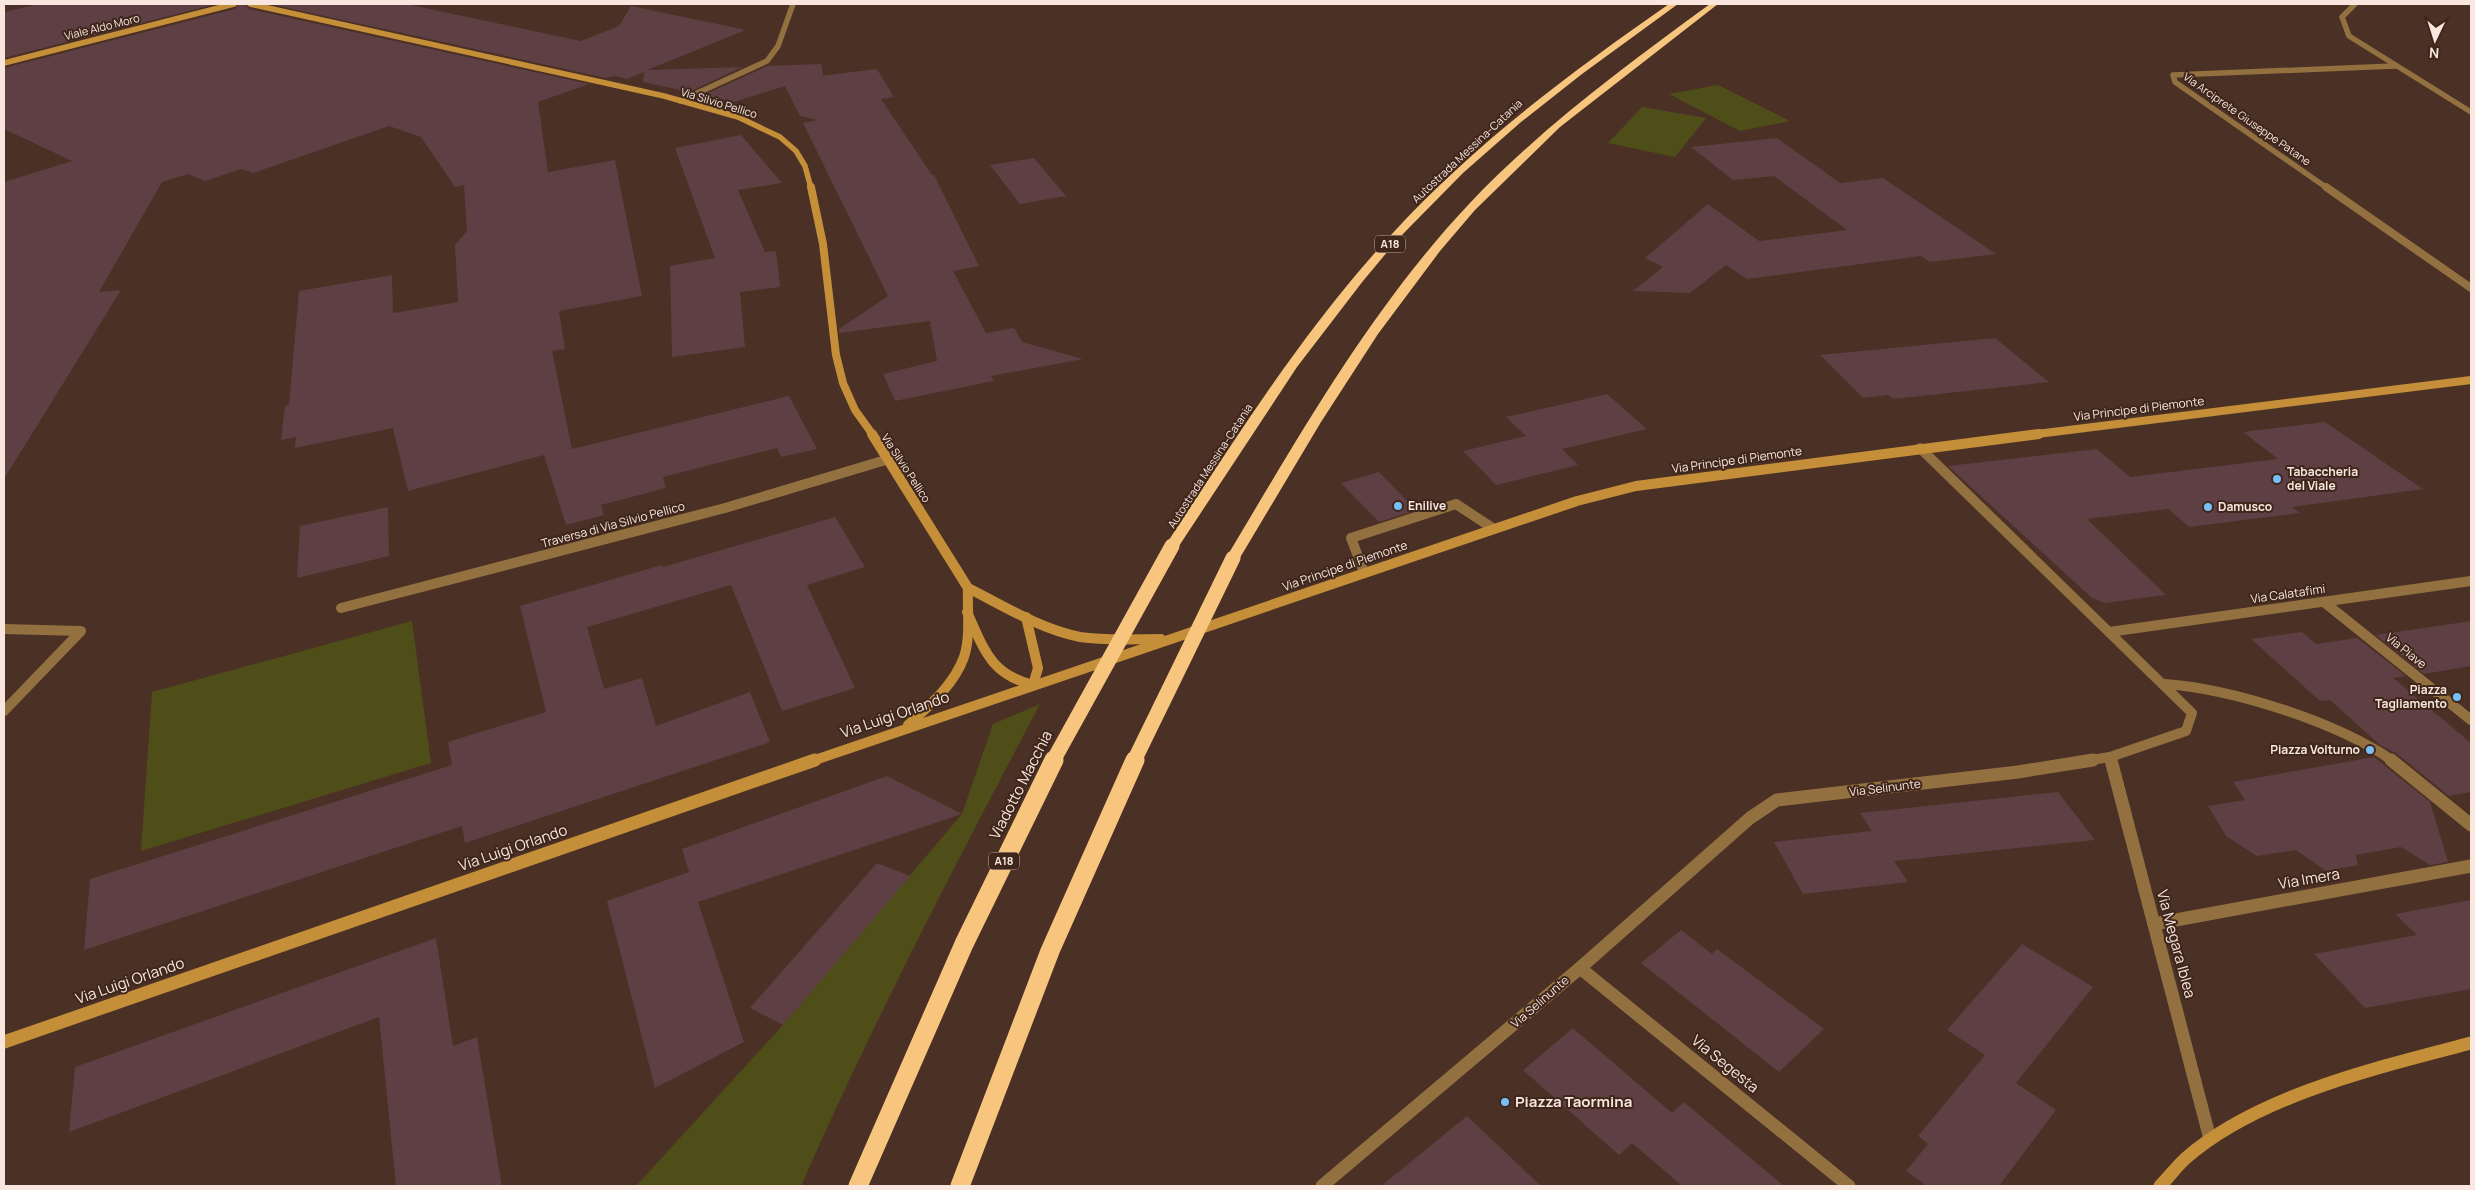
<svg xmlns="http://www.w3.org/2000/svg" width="2475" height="1190" font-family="Manrope,sans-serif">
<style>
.green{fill:#4f4e19}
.building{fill:#5e3f43}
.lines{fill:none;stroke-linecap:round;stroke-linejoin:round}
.lane{stroke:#92703f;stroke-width:10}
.street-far3{stroke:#92703f;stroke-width:5.5}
.street-far2{stroke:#92703f;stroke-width:8}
.street-far1{stroke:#92703f;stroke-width:10}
.street{stroke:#92703f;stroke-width:13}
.secondary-far3{stroke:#c58f39;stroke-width:5.5}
.secondary-far2{stroke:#c58f39;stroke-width:8}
.secondary-far1{stroke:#c58f39;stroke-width:10}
.secondary{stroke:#c58f39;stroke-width:13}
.highway{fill:#f7c57d;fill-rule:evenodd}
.highway-bridge-far1{stroke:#f7c57d;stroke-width:15}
.highway-bridge{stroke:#f7c57d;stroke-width:19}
.poi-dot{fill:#76c0f7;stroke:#3f261b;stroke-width:2}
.labels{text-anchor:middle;stroke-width:4;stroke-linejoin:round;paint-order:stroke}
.far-street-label{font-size:11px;fill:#f8e6df;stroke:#3f261b}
.shield{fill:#3f261b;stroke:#c0aca4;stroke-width:1}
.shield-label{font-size:11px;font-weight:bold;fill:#f8e6df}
.street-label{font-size:12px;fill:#f8e6df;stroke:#3f261b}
.poi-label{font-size:12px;font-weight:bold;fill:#f8e6df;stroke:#3f261b;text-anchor:start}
.near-street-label{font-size:15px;fill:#f8e6df;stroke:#3f261b}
.near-poi-label{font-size:15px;font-weight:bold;fill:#f8e6df;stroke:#3f261b;text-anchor:start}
</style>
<rect width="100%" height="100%" fill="#4a3025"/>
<g class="green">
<polygon points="1718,85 1790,121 1740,131 1669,94"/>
<polygon points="1642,107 1706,118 1675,157 1608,143"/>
<polygon points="412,621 431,763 141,851 152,692"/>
<path d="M1040,704c-84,159 -167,318 -239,482h-165l147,-161 179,-211 31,-90z"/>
</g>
<g class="building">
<polygon points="39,4 216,4 4,58 4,12"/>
<polygon points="239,4 245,4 249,9 589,84 538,102 548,172 615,160 642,296 559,311 565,349 552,351 572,449 789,396 817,449 781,457 777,448 663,477 666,488 601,505 604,515 566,525 544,455 408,491 393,428 295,448 296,437 281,440 285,406 289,405 299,291 392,275 393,313 458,302 455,245 467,231 464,185 455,187 421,137 389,126 253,173 241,169 205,181 188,174 162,182 99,292 121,290 4,479 4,182 72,161 4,129 4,68 235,9"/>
<polygon points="270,4 406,4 581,41 619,26 631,6 746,30 647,70 742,67 689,92 643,82 644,72 627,79 614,76 606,78"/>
<polygon points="821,64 823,75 819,76 877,69 894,97 881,99 932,175 934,175 979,266 953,271 986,333 1014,328 1022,342 1083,359 991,376 994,381 895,401 883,374 937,361 930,321 839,333 839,329 888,296 803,123 818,120 800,116 785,86 734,102 704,95 767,66"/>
<polygon points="741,135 782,183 738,190 765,252 776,251 780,287 740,292 745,347 672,357 670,266 715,258 675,148"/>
<polygon points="1777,138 1840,183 1883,178 1996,254 1930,262 1921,256 1747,279 1726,265 1690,293 1633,291 1663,267 1645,258 1708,204 1759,241 1847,230 1774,176 1733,180 1691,147"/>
<polygon points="1034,158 1066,196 1020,204 990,165"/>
<polygon points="1995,338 2049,382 1893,399 1888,395 1863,398 1820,355"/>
<polygon points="1607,394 1647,429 1562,449 1578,465 1496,485 1463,451 1526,436 1506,417"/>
<polygon points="2325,422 2423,489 2292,507 2300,513 2189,527 2168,509 2087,519 2166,595 2105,603 2092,598 1948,466 2097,449 2130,477 2278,459 2243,432"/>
<polygon points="1379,472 1416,510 1379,522 1341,483"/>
<polygon points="388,507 389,556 297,578 300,526"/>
<polygon points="835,517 865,567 807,585 855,688 782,711 731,585 587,627 604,689 642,678 656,726 750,692 770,742 465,843 462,826 84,950 90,879 452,765 448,742 546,712 520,606 662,565 663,567"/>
<polygon points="2471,621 2471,666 2424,674 2376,635"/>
<polygon points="2302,632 2316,644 2357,638 2406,676 2393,678 2471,743 2471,792 2449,796 2396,753 2380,745 2330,700 2320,701 2251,639"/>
<polygon points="2374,757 2430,802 2448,862 2430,865 2401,847 2356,855 2358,865 2326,871 2296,850 2257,856 2226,836 2208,806 2245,800 2233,782"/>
<polygon points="887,776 962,814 698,902 744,1042 655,1088 607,901 689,872 682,849"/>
<polygon points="2058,792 2095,840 1894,861 1908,882 1803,894 1774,842 1872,831 1860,813"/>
<polygon points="877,863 910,876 783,1025 750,1008"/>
<polygon points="2471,900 2471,989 2365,1008 2314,954 2417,935 2395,914"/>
<polygon points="1681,930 1712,954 1717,949 1824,1029 1779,1072 1641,963"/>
<polygon points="436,938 453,1046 477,1037 502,1186 396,1186 379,1017 69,1132 75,1067"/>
<polygon points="2022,944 2093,987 2016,1083 2056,1110 1999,1186 1927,1186 1906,1171 1928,1144 1918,1136 1985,1055 1947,1030"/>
<polygon points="1573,1028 1672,1113 1684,1102 1784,1186 1682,1186 1632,1143 1619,1155 1523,1070"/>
<polygon points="1467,1116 1541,1186 1381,1186"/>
</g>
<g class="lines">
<g class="lane">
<polyline points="1364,572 1351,538 1456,504 1494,529"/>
<polyline points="4,629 81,631 4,711"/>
</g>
<g class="street-far3">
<polyline points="2355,4 2342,17 2349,36 2471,112"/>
<polyline points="680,101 767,61 778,46 793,4"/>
<polyline points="2327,188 2175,82 2173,75 2395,66"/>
</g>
<polyline class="street-far2" points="2326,187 2471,288"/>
<g class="street-far1">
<polyline points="1920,448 2192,713 2186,731 2110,757 2085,761"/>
<polyline points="2324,602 2471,720"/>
<polyline points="341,608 725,508 889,459"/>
<polyline points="2109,632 2471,581"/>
<path d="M2165,684c68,5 172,38 228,77"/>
<polyline points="2110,757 2111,761"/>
</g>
<g class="street">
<polyline points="2111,760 2210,1139"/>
<polyline points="2391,760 2471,825"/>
<polyline points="2154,924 2471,866"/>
<polyline points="1580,968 1849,1186"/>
<polyline points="1322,1186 1580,968 1750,818 1777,800 2018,772 2093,760"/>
</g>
<g class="secondary-far3">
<polyline points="250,4 664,96 738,117 780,137 796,151 805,166 811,188"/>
<polyline points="4,63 234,4"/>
</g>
<g class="secondary-far2">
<polyline points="811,187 823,244 836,355 843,383 855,410 873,435"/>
<polyline points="2029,435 2471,380"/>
</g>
<g class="secondary-far1">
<polyline points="872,434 968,588"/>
<path d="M968,588c36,18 72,41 112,49 27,4 54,2 81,2"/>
<path d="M967,612c17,37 23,62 66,73"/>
<polyline points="1026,617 1038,668 1033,685"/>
<path d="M908,725c21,-19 46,-40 56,-68 7,-21 3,-47 4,-69"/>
<polyline points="812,761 1577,501 1636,486 2039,434"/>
</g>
<g class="secondary">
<polyline points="4,1042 815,760"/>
<path d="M2160,1186c9,-9 17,-20 26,-28 72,-63 194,-91 285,-115"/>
</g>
<g class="highway">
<path d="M1669,4h9l-96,70 -61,48 -58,51 -65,66 -35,42 -66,86 -120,182h-10l-2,-3c70,-107 139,-217 226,-311 82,-90 179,-162 278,-231z"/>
<path d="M1710,4h8l-158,123 -85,83 -35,41 -62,83 -57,88 -83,139h-10l-2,-3c73,-122 145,-250 243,-354 72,-76 156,-138 241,-200z"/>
</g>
<g class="highway-bridge-far1">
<polyline points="1053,761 1172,546"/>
<polyline points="1134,761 1233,558"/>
</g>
<g class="highway-bridge">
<polyline points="858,1186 964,944 1054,760"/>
<polyline points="960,1186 1050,951 1135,760"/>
</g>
</g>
<g class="poi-dot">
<circle cx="2277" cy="479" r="5"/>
<circle cx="1398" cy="506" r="5"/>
<circle cx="2208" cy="507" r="5"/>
<circle cx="2457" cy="697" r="5"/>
<circle cx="2370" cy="750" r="5"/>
<circle cx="1505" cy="1102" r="5"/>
</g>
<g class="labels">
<g class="far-street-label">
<text transform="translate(102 27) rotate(-14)" y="4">Viale Aldo Moro</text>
<text transform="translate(719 103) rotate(17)" y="4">Via Silvio Pellico</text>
<text transform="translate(2247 119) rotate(35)" y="4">Via Arciprete Giuseppe Patane</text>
<text transform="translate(1467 151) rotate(-43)" y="4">Autostrada Messina-Catania</text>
<text transform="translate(1210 466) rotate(-57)" y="4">Autostrada Messina-Catania</text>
<text transform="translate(906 468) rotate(57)" y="4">Via Silvio Pellico</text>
</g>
<g class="shield">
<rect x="1375" y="235.5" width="30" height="17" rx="4"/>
<rect x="989" y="852.5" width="30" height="17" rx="4"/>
</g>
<g class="shield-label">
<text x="1390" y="248">A18</text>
<text x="1004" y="865">A18</text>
</g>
<g class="street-label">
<text transform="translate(2139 409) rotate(-7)" y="4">Via Principe di Piemonte</text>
<text transform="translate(1737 460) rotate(-8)" y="4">Via Principe di Piemonte</text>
<text transform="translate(613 525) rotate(-15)" y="4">Traversa di Via Silvio Pellico</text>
<text transform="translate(1345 566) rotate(-19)" y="4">Via Principe di Piemonte</text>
<text transform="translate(2288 594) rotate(-8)" y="4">Via Calatafimi</text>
<text transform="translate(2406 651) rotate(39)" y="4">Via Piave</text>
<text transform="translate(1885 788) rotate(-7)" y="4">Via Selinunte</text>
<text transform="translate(1540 1002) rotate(-41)" y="4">Via Selinunte</text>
</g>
<g class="poi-label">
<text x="2287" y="476">Tabaccheria<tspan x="2287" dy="14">del Viale</tspan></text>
<text x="1408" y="510">Enilive</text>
<text x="2218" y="511">Damusco</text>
<text x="2447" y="694" text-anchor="end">Piazza<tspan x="2447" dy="14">Tagliamento</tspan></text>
<text x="2360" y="754" text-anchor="end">Piazza Volturno</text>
</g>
<g class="near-street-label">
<text transform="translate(895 715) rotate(-19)" y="5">Via Luigi Orlando</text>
<text transform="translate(1021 785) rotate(-63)" y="5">Viadotto Macchia</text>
<text transform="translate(513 848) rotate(-19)" y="5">Via Luigi Orlando</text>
<text transform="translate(2309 879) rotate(-10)" y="5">Via Imera</text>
<text transform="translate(2176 944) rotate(75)" y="5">Via Megara Iblea</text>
<text transform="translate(130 981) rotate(-19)" y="5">Via Luigi Orlando</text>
<text transform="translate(1725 1064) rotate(39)" y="5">Via Segesta</text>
</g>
<g class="near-poi-label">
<text x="1515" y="1107">Piazza Taormina</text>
</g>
</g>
<rect width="2475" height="1190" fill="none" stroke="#f8e6df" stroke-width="10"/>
<g transform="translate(2435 40) rotate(184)" stroke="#3f261b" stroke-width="4" paint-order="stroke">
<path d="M0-4L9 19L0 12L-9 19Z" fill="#f8e6df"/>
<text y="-8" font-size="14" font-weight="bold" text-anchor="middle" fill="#f8e6df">N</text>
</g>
</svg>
